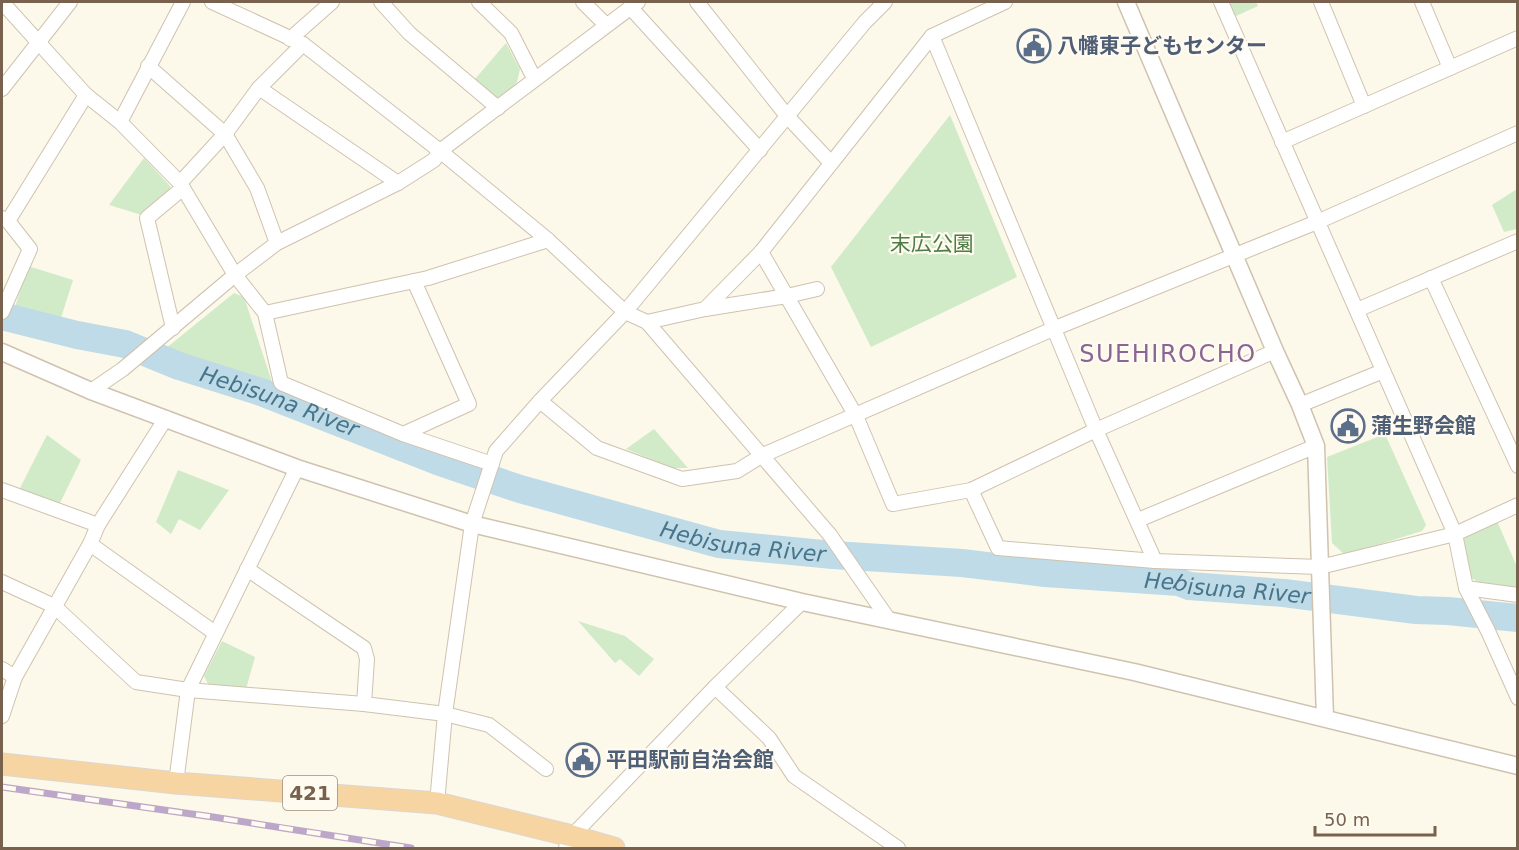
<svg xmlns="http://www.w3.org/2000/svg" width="1519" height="850" font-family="'DejaVu Sans','Noto Sans JP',sans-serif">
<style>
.green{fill:#d1ebc8}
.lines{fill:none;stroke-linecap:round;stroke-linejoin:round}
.river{stroke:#bedbe7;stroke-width:28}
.minor-casing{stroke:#cfc2af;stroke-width:16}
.tertiary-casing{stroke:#cfc2af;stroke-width:19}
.trunk-casing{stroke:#dcd6d1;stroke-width:23}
.minor{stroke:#fff;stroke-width:14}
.tertiary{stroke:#fff;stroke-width:16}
.trunk{stroke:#f7d5a3;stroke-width:21}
.rail-casing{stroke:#bda7c8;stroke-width:7}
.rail{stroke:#fffbf1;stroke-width:4.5;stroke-dasharray:14;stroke-linecap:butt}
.labels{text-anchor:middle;stroke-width:4.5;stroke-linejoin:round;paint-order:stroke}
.shield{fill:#fffbf1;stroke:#a0907e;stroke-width:1.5}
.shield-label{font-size:20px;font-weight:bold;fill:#78624d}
.service-label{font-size:21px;font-weight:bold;fill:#4e5e75;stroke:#fffbf1;text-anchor:start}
.park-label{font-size:21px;fill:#4d7d44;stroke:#fffbf1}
.water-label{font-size:22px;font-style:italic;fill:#47758b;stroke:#fffbf1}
.quarter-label{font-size:24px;letter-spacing:1.5px;fill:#8b6593;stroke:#fffbf1}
</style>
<rect width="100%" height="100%" fill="#fcf8ea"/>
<g class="green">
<polygon points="1216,2 1256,2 1258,6 1225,21"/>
<polygon points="506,43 520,69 517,82 505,97 492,98 475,79"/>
<polygon points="950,115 1017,277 871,347 831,267"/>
<polygon points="144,158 170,186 171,192 142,215 109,205"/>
<polygon points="1517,189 1517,229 1504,232 1492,205"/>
<polygon points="28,266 73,280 60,321 15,307"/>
<polygon points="234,293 244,297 272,382 165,349"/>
<polygon points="654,429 688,468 672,468 626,449"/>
<polygon points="1385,434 1426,525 1422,531 1345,555 1332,543 1327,457"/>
<polygon points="47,435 81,460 59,505 19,490"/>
<polygon points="178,470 229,490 200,530 179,519 171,534 156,522"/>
<polygon points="1497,521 1517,567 1517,589 1482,584 1466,575 1459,537"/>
<polygon points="578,621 625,636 654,659 639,676 620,659 615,663"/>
<polygon points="222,641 255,657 246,689 209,686 204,676"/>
</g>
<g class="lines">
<path class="river" id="s1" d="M2,316l75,19 48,9 54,22 82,26 179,70 80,27 199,55 114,11 129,8 83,10 134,9 10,4 95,7 132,17 32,1 70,7"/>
<g class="minor-casing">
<g id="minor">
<polyline points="2,2 86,95 120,122 180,183 235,275 265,313 281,383 403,434 492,464"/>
<polyline points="212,2 303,44 440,151 548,240 625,312 647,322 830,535 889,620"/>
<polyline points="381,2 409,33 498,108"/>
<polyline points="479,2 511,33 534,78"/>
<polyline points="583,2 606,25"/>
<polyline points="697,2 787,116 831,163"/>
<polyline points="1221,2 1455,534 1466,588 1488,631 1518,698"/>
<polyline points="1321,2 1364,106"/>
<polyline points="1422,2 1450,68"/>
<polyline points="630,7 760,150"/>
<polyline points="932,36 1096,430 1155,561"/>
<polyline points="290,39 332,2"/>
<polyline points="148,66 225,134 257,188 277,243"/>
<polyline points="259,88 398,183"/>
<polyline points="2,89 70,2"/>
<polyline points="120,122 183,2"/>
<polyline points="1282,142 1518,38"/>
<polyline points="180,183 225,134 259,88 303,44"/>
<polyline points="2,218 8,221 30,249 2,312"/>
<polyline points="8,221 86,95"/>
<polyline points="761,252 856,416 893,504 971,490 1096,430 1275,351"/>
<polyline points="1431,278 1518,466"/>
<polyline points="705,309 787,296 817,289"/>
<polyline points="1357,310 1518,241"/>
<polyline points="265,313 428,278 548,240"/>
<polyline points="647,322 705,309 761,252 932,36 1005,2"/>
<polyline points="173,328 147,218 183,188"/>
<polyline points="91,391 123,369 235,275 277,243 398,183 434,160 440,151 638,2"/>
<polyline points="540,401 597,448 682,479 737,471 763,455 1053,329 1317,222 1518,133"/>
<polyline points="1300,405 1383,371"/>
<polyline points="403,434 469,404 414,281"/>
<polyline points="2,490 98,525"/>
<polyline points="971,490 998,548 1155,561 1320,567 1455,534 1518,505"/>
<polyline points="1138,520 1316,446"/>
<polyline points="90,544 215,633"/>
<polyline points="247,569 364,648 367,659 364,704"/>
<polyline points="2,582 54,606 136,682 188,690 364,704 445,714 489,725 546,769"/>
<polyline points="1466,588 1518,595"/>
<polyline points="2,669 15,677"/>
<polyline points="715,687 769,738 794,776 898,848"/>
<polyline points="2,716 15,677 90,544 98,525 166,418"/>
<polyline points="176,783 188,690 297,468"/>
<polyline points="437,803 445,714 472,524 496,451 540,401 625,312 865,22 885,2"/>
<polyline points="566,848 572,836 715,687 802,602"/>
</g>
</g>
<g class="tertiary-casing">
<g id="tertiary">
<polyline points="1126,2 1275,351 1300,405 1316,446 1325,718"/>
<polyline points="2,352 91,391 297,468 472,524 802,602 1134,672 1518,766"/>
</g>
</g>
<g class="trunk-casing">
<polyline id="trunk" points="2,764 176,783 437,803 572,836 614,848"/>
</g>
<use href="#minor" class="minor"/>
<use href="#tertiary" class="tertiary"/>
<use href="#trunk" class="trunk"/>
<g class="rail-casing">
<polyline id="rail" points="2,787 213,817 411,848"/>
</g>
<use href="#rail" class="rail"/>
</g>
<defs>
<g id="civic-ring" transform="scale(1.725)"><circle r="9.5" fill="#fffbf1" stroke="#5c6f8a" stroke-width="1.5"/><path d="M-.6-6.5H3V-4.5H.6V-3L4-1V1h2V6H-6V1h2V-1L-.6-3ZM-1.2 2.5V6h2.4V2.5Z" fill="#5c6f8a"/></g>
</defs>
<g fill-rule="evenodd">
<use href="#civic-ring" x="1034" y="46"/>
<use href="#civic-ring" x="1348" y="426"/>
<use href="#civic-ring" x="583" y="760"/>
</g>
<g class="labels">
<rect class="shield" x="283" y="776" width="54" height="34" rx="4.5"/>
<g class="shield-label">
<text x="310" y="800">421</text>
</g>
<g class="service-label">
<text x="1057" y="53">八幡東子どもセンター</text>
<text x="1371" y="433">蒲生野会館</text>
<text x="606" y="767">平田駅前自治会館</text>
</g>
<g class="park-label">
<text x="932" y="251">末広公園</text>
</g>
<g class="water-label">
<text dy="8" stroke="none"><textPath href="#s1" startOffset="291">Hebisuna River</textPath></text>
<text dy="8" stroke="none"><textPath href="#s1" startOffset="777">Hebisuna River</textPath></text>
<text dy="8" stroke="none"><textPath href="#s1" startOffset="1264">Hebisuna River</textPath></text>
</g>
<g class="quarter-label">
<text x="1168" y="362">SUEHIROCHO</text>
</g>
</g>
<rect width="1519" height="850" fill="none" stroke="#78624d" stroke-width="6"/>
<path d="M1315 826v9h120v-9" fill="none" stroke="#78624d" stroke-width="3"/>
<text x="1324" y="826" font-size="18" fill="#78624d" stroke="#fffbf1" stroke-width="4.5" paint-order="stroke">50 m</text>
</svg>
